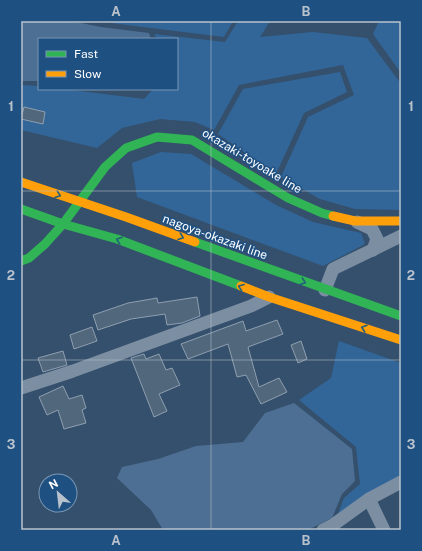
<svg xmlns="http://www.w3.org/2000/svg" width="422" height="551" font-family="'Public Sans',sans-serif">
<style>
.green{fill:#326699}
.water{fill:#4d6f93}
.building{fill:#51677c;stroke:#8f9fb0}
.lines{fill:none;stroke-linecap:round;stroke-linejoin:round}
.street{stroke:#7b8ea2;stroke-width:13}
.fast{stroke:#30b455;stroke-width:9}
.slow{stroke:#ff9f0a;stroke-width:9}
.oneway{stroke:#225f7b}
.grid{fill:none;stroke:#b8c2cc;stroke-width:1;stroke-opacity:0.55}
.labels{text-anchor:middle;stroke-width:3;stroke-linejoin:round;paint-order:stroke}
.street-label{font-size:12px;fill:#fff;stroke:#1f5082}
.neatline{fill:none;stroke:#b8c2cc;stroke-width:1.5}
.grid-label{font-size:13px;text-anchor:middle;font-weight:bold;fill:#b8c2cc}
</style>
<rect width="100%" height="100%" fill="#35506c"/>
<g class="green">
<polygon points="95,21 233,21 224,37"/>
<polygon points="238,21 270,21 260,37 313,32 367,38 401,84 401,210 355,209 320,199 281,177 308,117 354,95 343,65 239,85 214,130 195,122 160,119 122,128 97,148 21,130 21,85 39,86 39,89 64,89 144,99 153,89 177,89 177,39 157,39 154,34 225,42"/>
<polygon points="379,21 401,21 401,73 373,34"/>
<polygon points="340,72 347,92 304,113 276,174 218,134 243,89"/>
<polygon points="161,152 191,154 276,205 313,222 361,233 365,244 323,266 137,197 132,163"/>
<polygon points="339,341 401,363 401,472 398,477 337,517 344,498 360,484 356,447 299,400 331,378"/>
</g>
<g class="water">
<polygon points="21,21 71,21 101,27 149,33 151,39 39,39 39,81 21,81"/>
<polygon points="294,403 352,449 355,481 342,494 332,518 308,530 163,530 151,510 117,478 122,467 158,459 196,446 243,442 265,413"/>
</g>
<g class="building">
<polygon points="24,107 45,112 43,124 21,119"/>
<polygon points="197,297 200,316 182,323 167,325 165,314 131,319 98,330 93,315 128,303 157,298 158,303"/>
<polygon points="277,320 283,334 248,347 259,387 279,378 287,392 261,404 246,375 237,377 228,344 188,359 181,344 243,321 246,331"/>
<polygon points="92,327 97,341 74,349 70,335"/>
<polygon points="301,341 307,359 298,363 291,345"/>
<polygon points="63,351 67,365 43,372 38,358"/>
<polygon points="144,354 146,359 159,354 166,370 172,368 180,385 159,394 167,411 154,417 131,358"/>
<polygon points="63,386 69,399 82,395 86,408 82,410 86,423 64,429 58,410 47,415 39,397"/>
</g>
<g class="lines">
<g class="street">
<polyline points="357,222 372,229 377,239 373,250"/>
<polyline points="325,290 333,269 401,236"/>
<polyline points="21,388 73,371 251,306 269,297"/>
<polyline points="369,499 384,530"/>
<polyline points="323,530 333,525 369,499 401,482"/>
</g>
<g class="fast">
<polyline points="21,209 63,224 117,239 241,286"/>
<polyline points="195,242 401,316"/>
<polyline points="21,261 29,258 45,244 63,224 105,167 126,148 157,137 192,140 288,198 322,213 333,216"/>
</g>
<g class="slow">
<polyline points="21,182 126,217 195,242"/>
<polyline points="333,216 355,221 401,221"/>
<polyline points="241,286 269,297 401,340"/>
</g>
</g>
<defs><path id="oneway-chevron" d="M-2-3.5L2.5 0L-2 3.5" fill="none" stroke-width="1.6" stroke-linecap="round" stroke-linejoin="round"/></defs>
<g class="oneway">
<use href="#oneway-chevron" transform="translate(58 195) rotate(20)"/>
<use href="#oneway-chevron" transform="translate(181 237) rotate(20)"/>
<use href="#oneway-chevron" transform="translate(119 240) rotate(-161)"/>
<use href="#oneway-chevron" transform="translate(303 282) rotate(20)"/>
<use href="#oneway-chevron" transform="translate(241 287) rotate(-159)"/>
<use href="#oneway-chevron" transform="translate(364 328) rotate(-162)"/>
</g>
<path class="grid" d="M211,21v509M21,191h380M21,360h380"/>
<g class="labels">
<g class="street-label">
<text transform="translate(252 161) rotate(31)" y="4">okazaki-toyoake line</text>
<text transform="translate(215 237) rotate(20)" y="4">nagoya-okazaki line</text>
</g>
</g>
<rect width="422" height="551" fill="none" stroke="#1f5082" stroke-width="44"/>
<rect x="38" y="38" width="140" height="52" fill="#1f5082" stroke="#7996b4"/>
<rect x="46" y="51" width="20" height="6" fill="#30b455" stroke="#7996b4"/>
<text x="74" y="58" font-size="12" fill="#ffffff">Fast</text>
<rect x="46" y="71" width="20" height="6" fill="#ff9f0a" stroke="#7996b4"/>
<text x="74" y="78" font-size="12" fill="#ffffff">Slow</text>
<g transform="translate(58 493) rotate(332)"><circle r="19" fill="#1f5082" stroke="#7996b4"/>
<path d="M0-3L7 15L0 10L-7 15Z" fill="#b8c2cc"/>
<text y="-6" font-size="11" font-weight="bold" text-anchor="middle" fill="#ffffff">N</text>
</g>
<rect x="22" y="22" width="378" height="507" class="neatline"/>
<g class="grid-label">
<text x="116" y="16">A</text>
<text x="306" y="16">B</text>
<text x="11" y="111">1</text>
<text x="411" y="111">1</text>
<text x="11" y="280">2</text>
<text x="411" y="280">2</text>
<text x="11" y="449">3</text>
<text x="411" y="449">3</text>
<text x="116" y="545">A</text>
<text x="306" y="545">B</text>
</g>
</svg>
